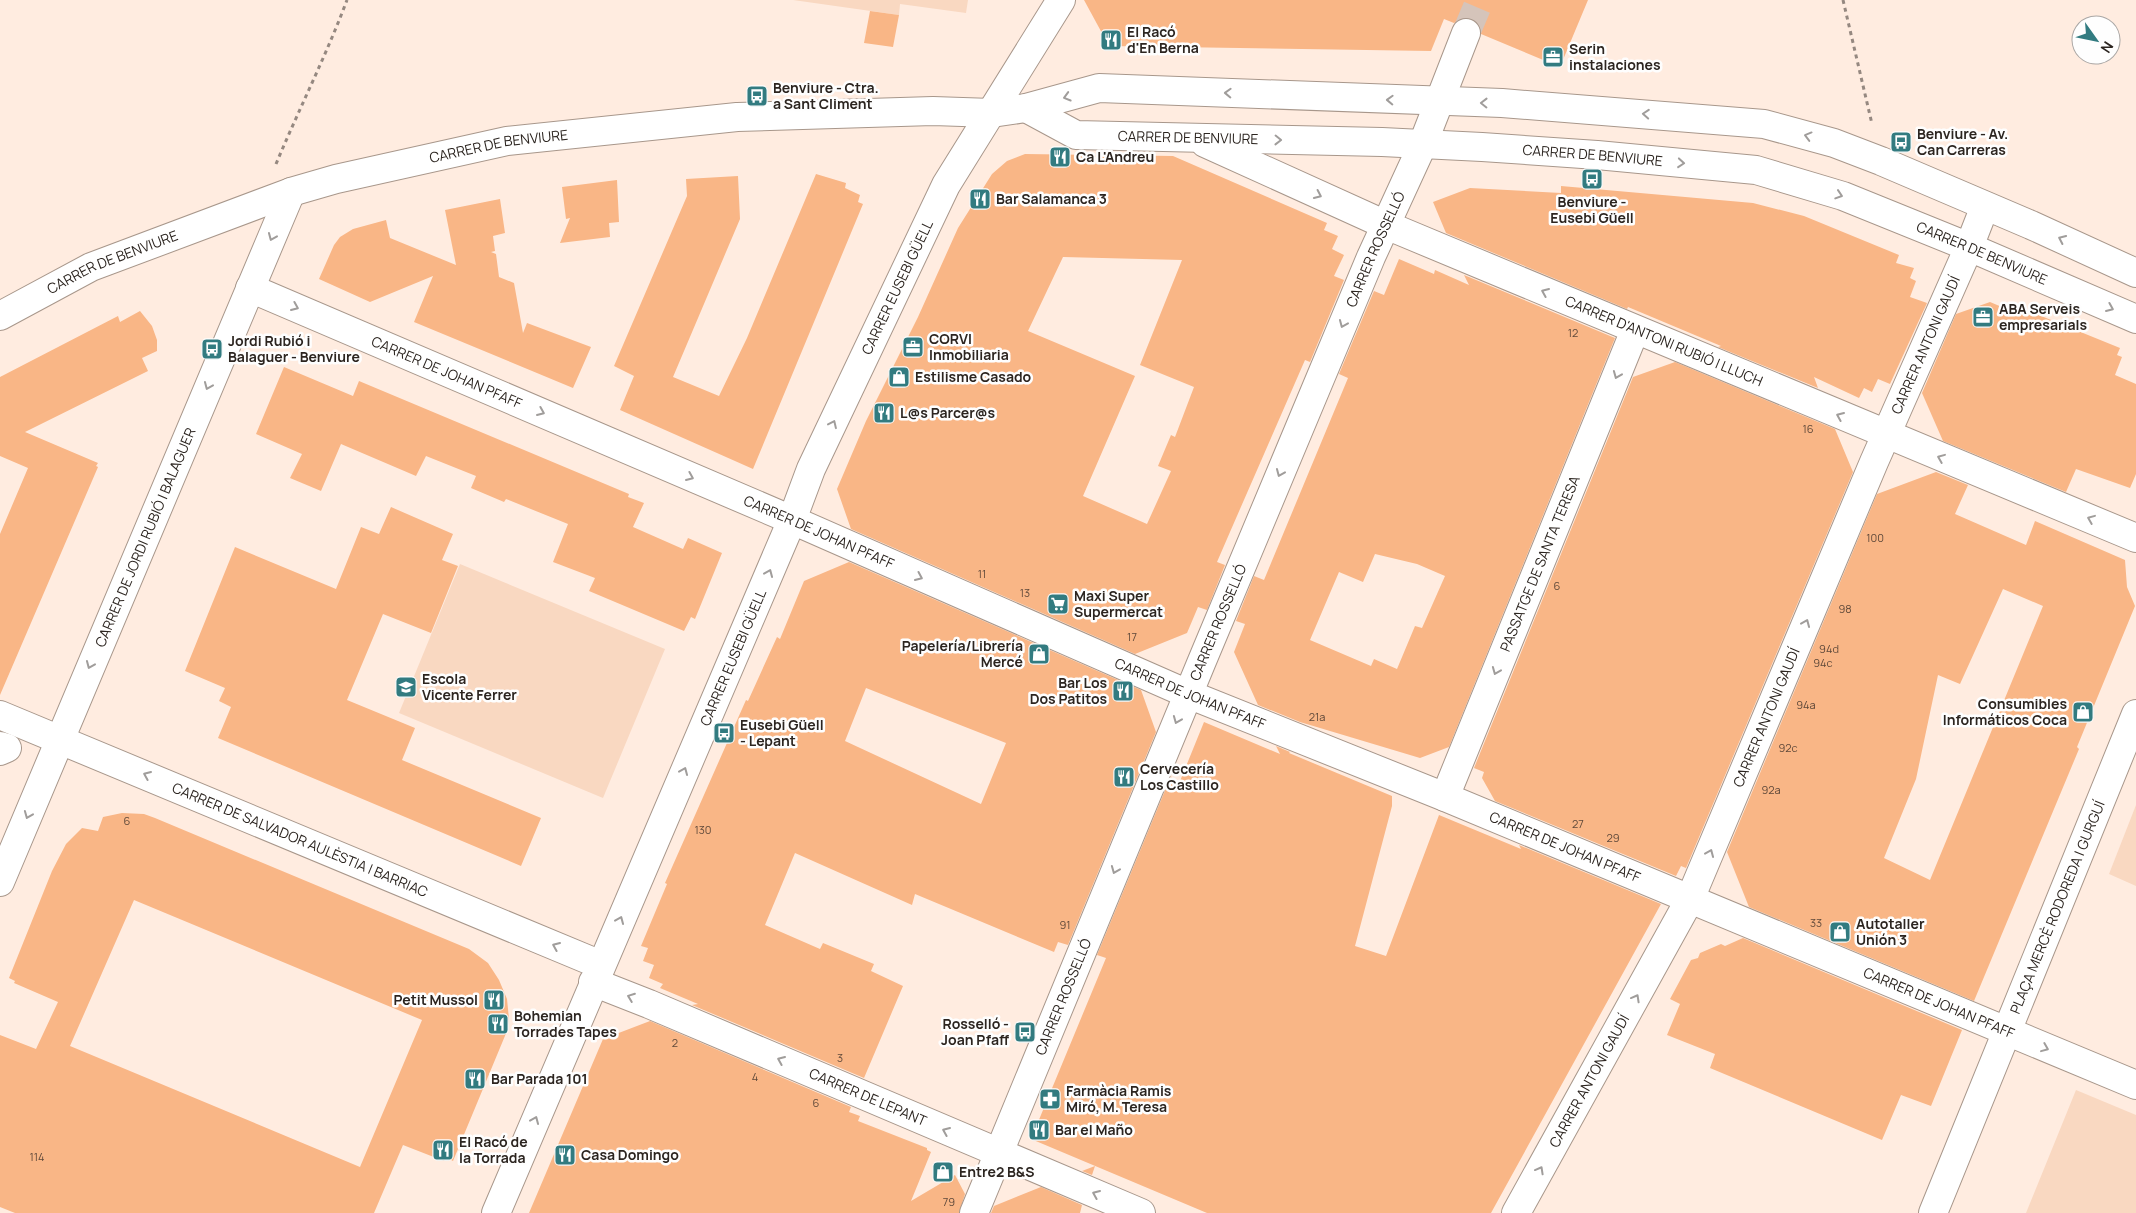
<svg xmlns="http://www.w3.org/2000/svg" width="2136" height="1213" font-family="Manrope,sans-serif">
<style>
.green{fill:#f9d8c1}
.building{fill:#f9b686;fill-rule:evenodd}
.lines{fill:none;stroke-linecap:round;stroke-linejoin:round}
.street-tunnel{stroke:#d5c4ba;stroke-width:28;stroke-dasharray:28 14;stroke-linecap:butt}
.street-casing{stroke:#a8978b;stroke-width:30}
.secondary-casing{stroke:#a8978b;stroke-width:30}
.path{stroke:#958880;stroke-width:3;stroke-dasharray:4 4;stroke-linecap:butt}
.street{stroke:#fff;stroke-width:28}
.secondary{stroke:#fff;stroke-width:28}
.oneway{stroke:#a09d9b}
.labels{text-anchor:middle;stroke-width:5;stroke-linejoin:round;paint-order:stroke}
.number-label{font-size:11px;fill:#5f493a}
.poi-label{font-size:14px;font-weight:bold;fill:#2c2520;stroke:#fefefe;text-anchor:start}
.street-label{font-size:14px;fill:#2c2520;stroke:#fefefe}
</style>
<rect width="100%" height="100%" fill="#ffece0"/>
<g class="green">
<polygon points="793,0 968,0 966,13 900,4 899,15"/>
<polygon points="460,564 665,649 603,798 399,713"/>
<polygon points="2136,805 2136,886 2109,874"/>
<polygon points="2076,1090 2136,1115 2136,1213 2026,1213"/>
</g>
<g class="building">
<polygon points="1084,0 1588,0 1560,67 1481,34 1478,23 1472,19 1464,18 1454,23 1444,19 1431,51 1109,46"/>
<polygon points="870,11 899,15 893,47 864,43"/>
<path d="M1025,154l148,2 154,67 -3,7 14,6 -6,13 12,6 -10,21 10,4 -34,82 -5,-2 -75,172 -13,30 8,3 -18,45 -9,-3 -11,26 -52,21 -284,-125 -14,-40 29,-68 52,-104 40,-89 34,-54 15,-13zM1063,257l119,3 -42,105 54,22 -19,50 -4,-2 -13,31 13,5 -24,53 -64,-28 52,-120 -107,-45z"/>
<polygon points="816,174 846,183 845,188 860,195 858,202 863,204 753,469 620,410 634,376 614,366 687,196 686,179 738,176 740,219 673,377 719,396 747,338"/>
<polygon points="617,180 619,222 609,223 610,237 560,243 570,218 566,219 562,187"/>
<polygon points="1561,186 1753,203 1804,216 1899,255 1896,263 1914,268 1910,278 1916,281 1910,297 1927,303 1890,384 1878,379 1872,392 1864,388 1859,398 1814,377 1818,388 1718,347 1721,346 1628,307 1627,309 1446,233 1433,202 1470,188 1561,193"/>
<polygon points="500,199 505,233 493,236 495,251 491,252 496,254 499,277 514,283 523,333 527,323 591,347 573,388 414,322 433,276 370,302 319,279 334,245 340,237 353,229 386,220 390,238 456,265 445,210"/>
<path d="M1399,259l35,15 1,-4 34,15 -5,-10 151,63 -166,409 -29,11 -120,-36 -42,-17 -24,-53 11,-28 -9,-3 18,-45 10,4 84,-202 -9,-4 35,-83 10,4zM1375,554l42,10 28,12 -23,52 -7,-2 -18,43 -23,-10 -3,7 -61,-26 29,-68 24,10z"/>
<polygon points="1990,302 2009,310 2012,304 2120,348 2117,355 2122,357 2115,375 2136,384 2136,474 2130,488 2076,469 2066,492 1943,441 1922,393 1956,314"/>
<polygon points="140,311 152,326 157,340 157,351 142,358 148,371 25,432 98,463 96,466 98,467 0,695 0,534 28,468 0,456 0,377 118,316 120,322"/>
<polygon points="1675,362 1835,429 1853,472 1686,868 1681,866 1676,876 1495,801 1482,778 1484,772 1474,768 1633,377"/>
<polygon points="284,367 353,396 359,381 629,494 628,497 644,503 633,527 683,549 688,538 722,553 695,619 691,617 684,631 589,591 595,578 553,562 568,524 506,499 504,502 471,488 476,476 426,456 416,476 341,444 321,491 290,478 302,454 256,434"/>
<path d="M1936,472l32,13 -13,29 71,31 9,-24 90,39 2,27 8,19 -58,141 2,2 -105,252 -225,-94 -22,-55 150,-358zM2003,589l40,17 -113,274 -46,-22 32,-79 22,-104 22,9z"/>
<polygon points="391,507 453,534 442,560 458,566 431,633 383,614 347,700 415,728 402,760 541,818 521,866 218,738 231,707 219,701 225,688 185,671 235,547 336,589 361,527 379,534"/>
<path d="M849,562l292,128 15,42 -88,213 -10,-3 -4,10 -139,-58 -3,11 -117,-52 -30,72 55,24 3,-6 51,21 -3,7 32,15 -39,92 -172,-73 6,-1 -38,-16 3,-4 -14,-6 5,-13 -11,-4 5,-13 -7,-2 26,-62 -2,-1 81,-183 2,1 29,-64 3,2 24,-58zM866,688l140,55 -25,61 -136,-63z"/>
<polygon points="1204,722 1280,754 1276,746 1290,752 1289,753 1392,796 1392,806 1355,946 1386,956 1439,815 1521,849 1519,845 1661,904 1491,1213 1207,1213 1031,1139 1106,958 1097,955 1171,776 1176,791"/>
<path d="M122,813l22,1 11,4 314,131 19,14 11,17 8,19 2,20 -2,12 -54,130 -7,-4 -2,4 -41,-16 -29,68h-359l-15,-6v-172l36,14 22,-47 -44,-19 1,-2 -6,-3 43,-107 14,-27 16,-16 16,3 5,-14zM134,900l288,120 -62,147 -290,-121z"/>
<polygon points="1743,938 1962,1030 1931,1106 1901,1095 1882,1140 1710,1068 1715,1054 1667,1035 1680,1004 1670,999 1691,960 1698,958 1700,953 1721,944 1725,946"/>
<polygon points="650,1021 851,1107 849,1112 860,1116 858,1121 927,1148 927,1150 931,1152 911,1201 955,1175 965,1194 959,1213 529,1213 603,1039"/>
<polygon points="1095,1166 1092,1175 1082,1171"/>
<polygon points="1041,1187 1082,1205 1080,1213 991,1213 994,1206"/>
</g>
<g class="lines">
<polyline class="street-tunnel" points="1466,33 1480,0"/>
<g class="street-casing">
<g id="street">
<path id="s1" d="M1026,108l50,27 306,7 100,5 115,8 159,15 87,26 126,51 167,72"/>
<path id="s2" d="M1205,143l181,82 750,313"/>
<path id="s3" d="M250,288l542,232 396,174 257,103 691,288"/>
<path id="s4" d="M0,316l91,-49 200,-75 45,-13 171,-38 230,-24 196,-6 59,2 34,-5 73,-20 403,15 262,21 70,19 47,18 150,64 105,48"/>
<path id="s5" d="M0,715l601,250"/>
<polyline points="0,746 7,748 0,751"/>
<path id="s6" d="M1445,797l190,-467"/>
<path id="s7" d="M0,882l291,-690"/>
<path id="s8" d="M593,982l56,22 492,209"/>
<path id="s9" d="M974,1213l228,-552 169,-404 51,-111 44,-113"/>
<path id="s10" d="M1516,1213l174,-314 184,-437 95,-215 16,-41"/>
<path id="s11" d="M1933,1213l203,-499"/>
</g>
</g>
<g class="secondary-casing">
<g id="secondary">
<path id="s12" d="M496,1213l296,-693 19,-51 135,-284 115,-185"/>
</g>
</g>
<g class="path">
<polyline points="1843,0 1872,124"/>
<path d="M276,164c23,-55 50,-108 71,-164"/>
</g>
<use href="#street" class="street"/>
<use href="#secondary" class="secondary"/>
</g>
<defs><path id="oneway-chevron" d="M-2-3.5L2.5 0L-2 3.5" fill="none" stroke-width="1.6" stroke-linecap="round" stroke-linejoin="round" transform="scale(1.25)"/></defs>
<g class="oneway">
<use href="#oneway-chevron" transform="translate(1228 93) rotate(-178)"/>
<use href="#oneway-chevron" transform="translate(1067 97) rotate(164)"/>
<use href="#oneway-chevron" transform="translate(1390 100) rotate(-178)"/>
<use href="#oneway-chevron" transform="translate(1484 103) rotate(-179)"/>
<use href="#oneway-chevron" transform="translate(1646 114) rotate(-176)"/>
<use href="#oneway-chevron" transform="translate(1808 136) rotate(-165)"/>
<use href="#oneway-chevron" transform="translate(1278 140) rotate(1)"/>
<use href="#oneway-chevron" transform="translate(1681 163) rotate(5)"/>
<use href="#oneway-chevron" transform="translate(1318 195) rotate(25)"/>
<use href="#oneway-chevron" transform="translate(1839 195) rotate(18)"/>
<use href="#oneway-chevron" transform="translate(272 237) rotate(113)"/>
<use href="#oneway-chevron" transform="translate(2062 239) rotate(-155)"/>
<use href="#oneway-chevron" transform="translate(1545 292) rotate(-157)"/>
<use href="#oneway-chevron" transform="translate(295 307) rotate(23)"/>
<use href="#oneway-chevron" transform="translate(2110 308) rotate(23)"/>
<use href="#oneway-chevron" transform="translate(1343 324) rotate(113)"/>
<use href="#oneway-chevron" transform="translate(1617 375) rotate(112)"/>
<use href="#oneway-chevron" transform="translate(208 386) rotate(113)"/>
<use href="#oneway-chevron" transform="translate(541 412) rotate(23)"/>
<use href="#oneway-chevron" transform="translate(1840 416) rotate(-157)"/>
<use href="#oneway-chevron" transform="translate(833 424) rotate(-65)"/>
<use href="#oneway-chevron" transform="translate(1941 458) rotate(-158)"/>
<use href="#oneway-chevron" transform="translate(1280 473) rotate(113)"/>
<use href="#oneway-chevron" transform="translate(690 477) rotate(23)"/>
<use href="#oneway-chevron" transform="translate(2091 519) rotate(-158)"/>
<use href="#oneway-chevron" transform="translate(769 573) rotate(-67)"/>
<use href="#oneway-chevron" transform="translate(919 577) rotate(24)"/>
<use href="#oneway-chevron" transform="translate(1806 623) rotate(-67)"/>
<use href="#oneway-chevron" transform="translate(90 665) rotate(113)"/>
<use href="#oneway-chevron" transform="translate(1496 671) rotate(112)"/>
<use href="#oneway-chevron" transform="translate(1177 720) rotate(112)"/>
<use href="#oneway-chevron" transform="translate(684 771) rotate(-67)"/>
<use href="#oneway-chevron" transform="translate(147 775) rotate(-157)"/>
<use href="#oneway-chevron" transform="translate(28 815) rotate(112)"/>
<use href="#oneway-chevron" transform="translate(1710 853) rotate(-67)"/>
<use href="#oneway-chevron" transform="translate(1115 870) rotate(112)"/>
<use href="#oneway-chevron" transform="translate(620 920) rotate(-67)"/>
<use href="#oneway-chevron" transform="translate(556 946) rotate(-157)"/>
<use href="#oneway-chevron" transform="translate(631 997) rotate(-159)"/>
<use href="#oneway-chevron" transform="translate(1636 998) rotate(-61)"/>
<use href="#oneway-chevron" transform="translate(2045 1048) rotate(22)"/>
<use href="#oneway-chevron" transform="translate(781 1060) rotate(-157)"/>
<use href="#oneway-chevron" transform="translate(535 1120) rotate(-67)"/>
<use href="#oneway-chevron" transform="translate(946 1131) rotate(-157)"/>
<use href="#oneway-chevron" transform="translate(1540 1170) rotate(-61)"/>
<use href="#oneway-chevron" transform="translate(1096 1194) rotate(-157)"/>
</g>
<defs>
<g id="restaurant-square" transform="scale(1.125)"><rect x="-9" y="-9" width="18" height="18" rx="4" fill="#327b80" stroke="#fefefe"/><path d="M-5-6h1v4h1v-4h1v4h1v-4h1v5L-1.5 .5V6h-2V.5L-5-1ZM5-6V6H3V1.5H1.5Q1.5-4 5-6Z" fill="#fff"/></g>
<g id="office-square" transform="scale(1.125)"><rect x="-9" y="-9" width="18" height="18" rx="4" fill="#327b80" stroke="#fefefe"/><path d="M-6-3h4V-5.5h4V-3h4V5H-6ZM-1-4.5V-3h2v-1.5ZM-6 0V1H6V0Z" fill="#fff"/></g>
<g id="bus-square" transform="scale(1.125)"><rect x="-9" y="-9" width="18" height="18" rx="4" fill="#327b80" stroke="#fefefe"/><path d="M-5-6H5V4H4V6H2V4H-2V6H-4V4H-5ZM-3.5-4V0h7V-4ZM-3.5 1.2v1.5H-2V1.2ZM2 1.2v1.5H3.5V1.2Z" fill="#fff"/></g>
<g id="shop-square" transform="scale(1.125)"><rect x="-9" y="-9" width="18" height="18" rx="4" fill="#327b80" stroke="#fefefe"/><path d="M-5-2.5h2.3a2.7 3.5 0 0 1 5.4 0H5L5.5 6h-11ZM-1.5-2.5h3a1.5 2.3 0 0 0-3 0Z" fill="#fff"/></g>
<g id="supermarket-square" transform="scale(1.125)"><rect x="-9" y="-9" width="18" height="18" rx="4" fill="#327b80" stroke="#fefefe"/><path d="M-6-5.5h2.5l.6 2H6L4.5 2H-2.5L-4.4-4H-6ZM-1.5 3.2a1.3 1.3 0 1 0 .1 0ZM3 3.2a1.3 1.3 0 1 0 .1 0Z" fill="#fff"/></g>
<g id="school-square" transform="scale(1.125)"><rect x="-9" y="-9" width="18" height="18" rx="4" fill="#327b80" stroke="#fefefe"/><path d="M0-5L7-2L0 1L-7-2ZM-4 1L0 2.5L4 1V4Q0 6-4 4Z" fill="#fff"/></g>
<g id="pharmacy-square" transform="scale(1.125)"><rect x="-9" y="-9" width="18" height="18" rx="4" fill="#327b80" stroke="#fefefe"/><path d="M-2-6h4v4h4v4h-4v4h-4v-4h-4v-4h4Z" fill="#fff"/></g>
</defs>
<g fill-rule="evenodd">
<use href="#restaurant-square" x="1111" y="40"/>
<use href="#office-square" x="1553" y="57"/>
<use href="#bus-square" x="757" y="96"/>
<use href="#bus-square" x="1901" y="142"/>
<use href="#restaurant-square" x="1060" y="157"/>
<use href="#bus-square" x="1592" y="179"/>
<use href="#restaurant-square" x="980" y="199"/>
<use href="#office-square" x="1983" y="317"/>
<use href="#office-square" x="913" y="347"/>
<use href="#bus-square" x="212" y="349"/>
<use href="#shop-square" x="899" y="377"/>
<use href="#restaurant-square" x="884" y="413"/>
<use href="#supermarket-square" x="1058" y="604"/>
<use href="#shop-square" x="1039" y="654"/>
<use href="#school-square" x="406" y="687"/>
<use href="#restaurant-square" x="1123" y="691"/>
<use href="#shop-square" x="2083" y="712"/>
<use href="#bus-square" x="724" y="733"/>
<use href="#restaurant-square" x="1124" y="777"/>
<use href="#shop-square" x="1840" y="932"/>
<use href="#restaurant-square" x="494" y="1000"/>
<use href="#restaurant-square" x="498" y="1024"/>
<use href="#bus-square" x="1025" y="1032"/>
<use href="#restaurant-square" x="475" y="1079"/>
<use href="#pharmacy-square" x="1050" y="1099"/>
<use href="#restaurant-square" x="1039" y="1130"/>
<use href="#restaurant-square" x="443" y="1150"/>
<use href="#restaurant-square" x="565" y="1155"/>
<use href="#shop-square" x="943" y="1172"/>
</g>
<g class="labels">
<g class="number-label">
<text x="1573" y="337">12</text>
<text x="1808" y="433">16</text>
<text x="1875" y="542">100</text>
<text x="982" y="578">11</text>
<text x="1557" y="590">6</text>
<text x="1025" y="597">13</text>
<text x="1845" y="613">98</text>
<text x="1132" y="641">17</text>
<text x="1829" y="653">94d</text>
<text x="1823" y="667">94c</text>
<text x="1806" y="709">94a</text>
<text x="1317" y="721">21a</text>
<text x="1788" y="752">92c</text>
<text x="1771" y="794">92a</text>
<text x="127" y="825">6</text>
<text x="1578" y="828">27</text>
<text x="703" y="834">130</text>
<text x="1613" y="842">29</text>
<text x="1816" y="927">33</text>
<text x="1065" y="929">91</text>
<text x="675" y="1047">2</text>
<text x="840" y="1062">3</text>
<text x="755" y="1081">4</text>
<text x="816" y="1107">6</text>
<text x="37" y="1161">114</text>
<text x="949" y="1206">79</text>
</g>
<g class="poi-label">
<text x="1127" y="37">El Racó<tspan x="1127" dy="16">d'En Berna</tspan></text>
<text x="1569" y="54">Serin<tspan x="1569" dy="16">instalaciones</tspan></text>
<text x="773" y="93">Benviure - Ctra.<tspan x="773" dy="16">a Sant Climent</tspan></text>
<text x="1917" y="139">Benviure - Av.<tspan x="1917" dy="16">Can Carreras</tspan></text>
<text x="1076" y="162">Ca L'Andreu</text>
<text x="996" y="204">Bar Salamanca 3</text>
<text x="1592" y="207" text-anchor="middle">Benviure -<tspan x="1592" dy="16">Eusebi Güell</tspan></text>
<text x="1999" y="314">ABA Serveis<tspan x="1999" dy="16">empresarials</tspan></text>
<text x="929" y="344">CORVI<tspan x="929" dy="16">Inmobiliaria</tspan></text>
<text x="228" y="346">Jordi Rubió i<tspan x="228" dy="16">Balaguer - Benviure</tspan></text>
<text x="915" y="382">Estilisme Casado</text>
<text x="900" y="418">L@s Parcer@s</text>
<text x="1074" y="601">Maxi Super<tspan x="1074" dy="16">Supermercat</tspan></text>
<text x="1023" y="651" text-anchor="end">Papelería/Librería<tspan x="1023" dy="16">Mercé</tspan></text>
<text x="422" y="684">Escola<tspan x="422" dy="16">Vicente Ferrer</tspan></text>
<text x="1107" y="688" text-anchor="end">Bar Los<tspan x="1107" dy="16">Dos Patitos</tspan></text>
<text x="2067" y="709" text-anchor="end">Consumibles<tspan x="2067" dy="16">Informáticos Coca</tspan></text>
<text x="740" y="730">Eusebi Güell<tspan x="740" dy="16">- Lepant</tspan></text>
<text x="1140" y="774">Cervecería<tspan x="1140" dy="16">Los Castillo</tspan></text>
<text x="1856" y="929">Autotaller<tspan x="1856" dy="16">Unión 3</tspan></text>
<text x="478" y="1005" text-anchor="end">Petit Mussol</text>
<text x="514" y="1021">Bohemian<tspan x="514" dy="16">Torrades Tapes</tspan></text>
<text x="1009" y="1029" text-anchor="end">Rosselló -<tspan x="1009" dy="16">Joan Pfaff</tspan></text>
<text x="491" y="1084">Bar Parada 101</text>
<text x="1066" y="1096">Farmàcia Ramis<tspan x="1066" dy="16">Miró, M. Teresa</tspan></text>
<text x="1055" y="1135">Bar el Maño</text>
<text x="459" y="1147">El Racó de<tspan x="459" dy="16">la Torrada</tspan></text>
<text x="581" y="1160">Casa Domingo</text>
<text x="959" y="1177">Entre2 B&amp;S</text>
</g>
<g class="street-label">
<text dy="5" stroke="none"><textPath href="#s1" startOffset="169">CARRER DE BENVIURE</textPath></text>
<text dy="5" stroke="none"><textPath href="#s4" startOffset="530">CARRER DE BENVIURE</textPath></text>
<text dy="5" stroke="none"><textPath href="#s1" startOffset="574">CARRER DE BENVIURE</textPath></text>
<text dy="5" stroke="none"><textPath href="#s9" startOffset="1044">CARRER ROSSELLÓ</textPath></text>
<text dy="5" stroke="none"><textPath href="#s1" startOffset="979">CARRER DE BENVIURE</textPath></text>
<text dy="5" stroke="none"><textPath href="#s4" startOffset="125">CARRER DE BENVIURE</textPath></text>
<text dy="5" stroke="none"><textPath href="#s12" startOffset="1009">CARRER EUSEBI GÜELL</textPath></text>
<text dy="5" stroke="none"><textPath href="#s2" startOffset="500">CARRER D'ANTONI RUBIÓ I LLUCH</textPath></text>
<text dy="5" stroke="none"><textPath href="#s10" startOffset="961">CARRER ANTONI GAUDÍ</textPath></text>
<text dy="5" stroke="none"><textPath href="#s3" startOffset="214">CARRER DE JOHAN PFAFF</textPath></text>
<text dy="5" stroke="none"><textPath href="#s3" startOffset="619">CARRER DE JOHAN PFAFF</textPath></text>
<text dy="5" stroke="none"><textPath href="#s7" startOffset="374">CARRER DE JORDI RUBIÓ I BALAGUER</textPath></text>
<text dy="5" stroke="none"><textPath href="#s6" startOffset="252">PASSATGE DE SANTA TERESA</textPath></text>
<text dy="5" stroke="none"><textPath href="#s9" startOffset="639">CARRER ROSSELLÓ</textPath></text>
<text dy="5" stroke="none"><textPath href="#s12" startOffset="604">CARRER EUSEBI GÜELL</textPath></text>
<text dy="5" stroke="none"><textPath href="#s3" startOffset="1024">CARRER DE JOHAN PFAFF</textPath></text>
<text dy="5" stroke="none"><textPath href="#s10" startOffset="556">CARRER ANTONI GAUDÍ</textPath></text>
<text dy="5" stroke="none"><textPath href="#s5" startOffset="325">CARRER DE SALVADOR AULÈSTIA I BARRIAC</textPath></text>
<text dy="5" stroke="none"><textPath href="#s3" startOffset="1429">CARRER DE JOHAN PFAFF</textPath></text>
<text dy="5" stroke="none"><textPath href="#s11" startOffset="330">PLAÇA MERCÈ RODOREDA I GURGUÍ</textPath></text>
<text dy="5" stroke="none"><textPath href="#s9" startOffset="234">CARRER ROSSELLÓ</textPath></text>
<text dy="5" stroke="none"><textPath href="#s3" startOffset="1834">CARRER DE JOHAN PFAFF</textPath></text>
<text dy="5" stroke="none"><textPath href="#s10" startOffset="151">CARRER ANTONI GAUDÍ</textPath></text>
<text dy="5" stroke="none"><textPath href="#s8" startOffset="298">CARRER DE LEPANT</textPath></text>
</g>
</g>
<g transform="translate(2096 40) rotate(123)"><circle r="24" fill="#fefefe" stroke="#aaa7a5"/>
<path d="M0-4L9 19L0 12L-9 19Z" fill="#327b80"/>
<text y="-8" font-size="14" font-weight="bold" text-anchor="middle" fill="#2c2520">N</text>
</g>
</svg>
